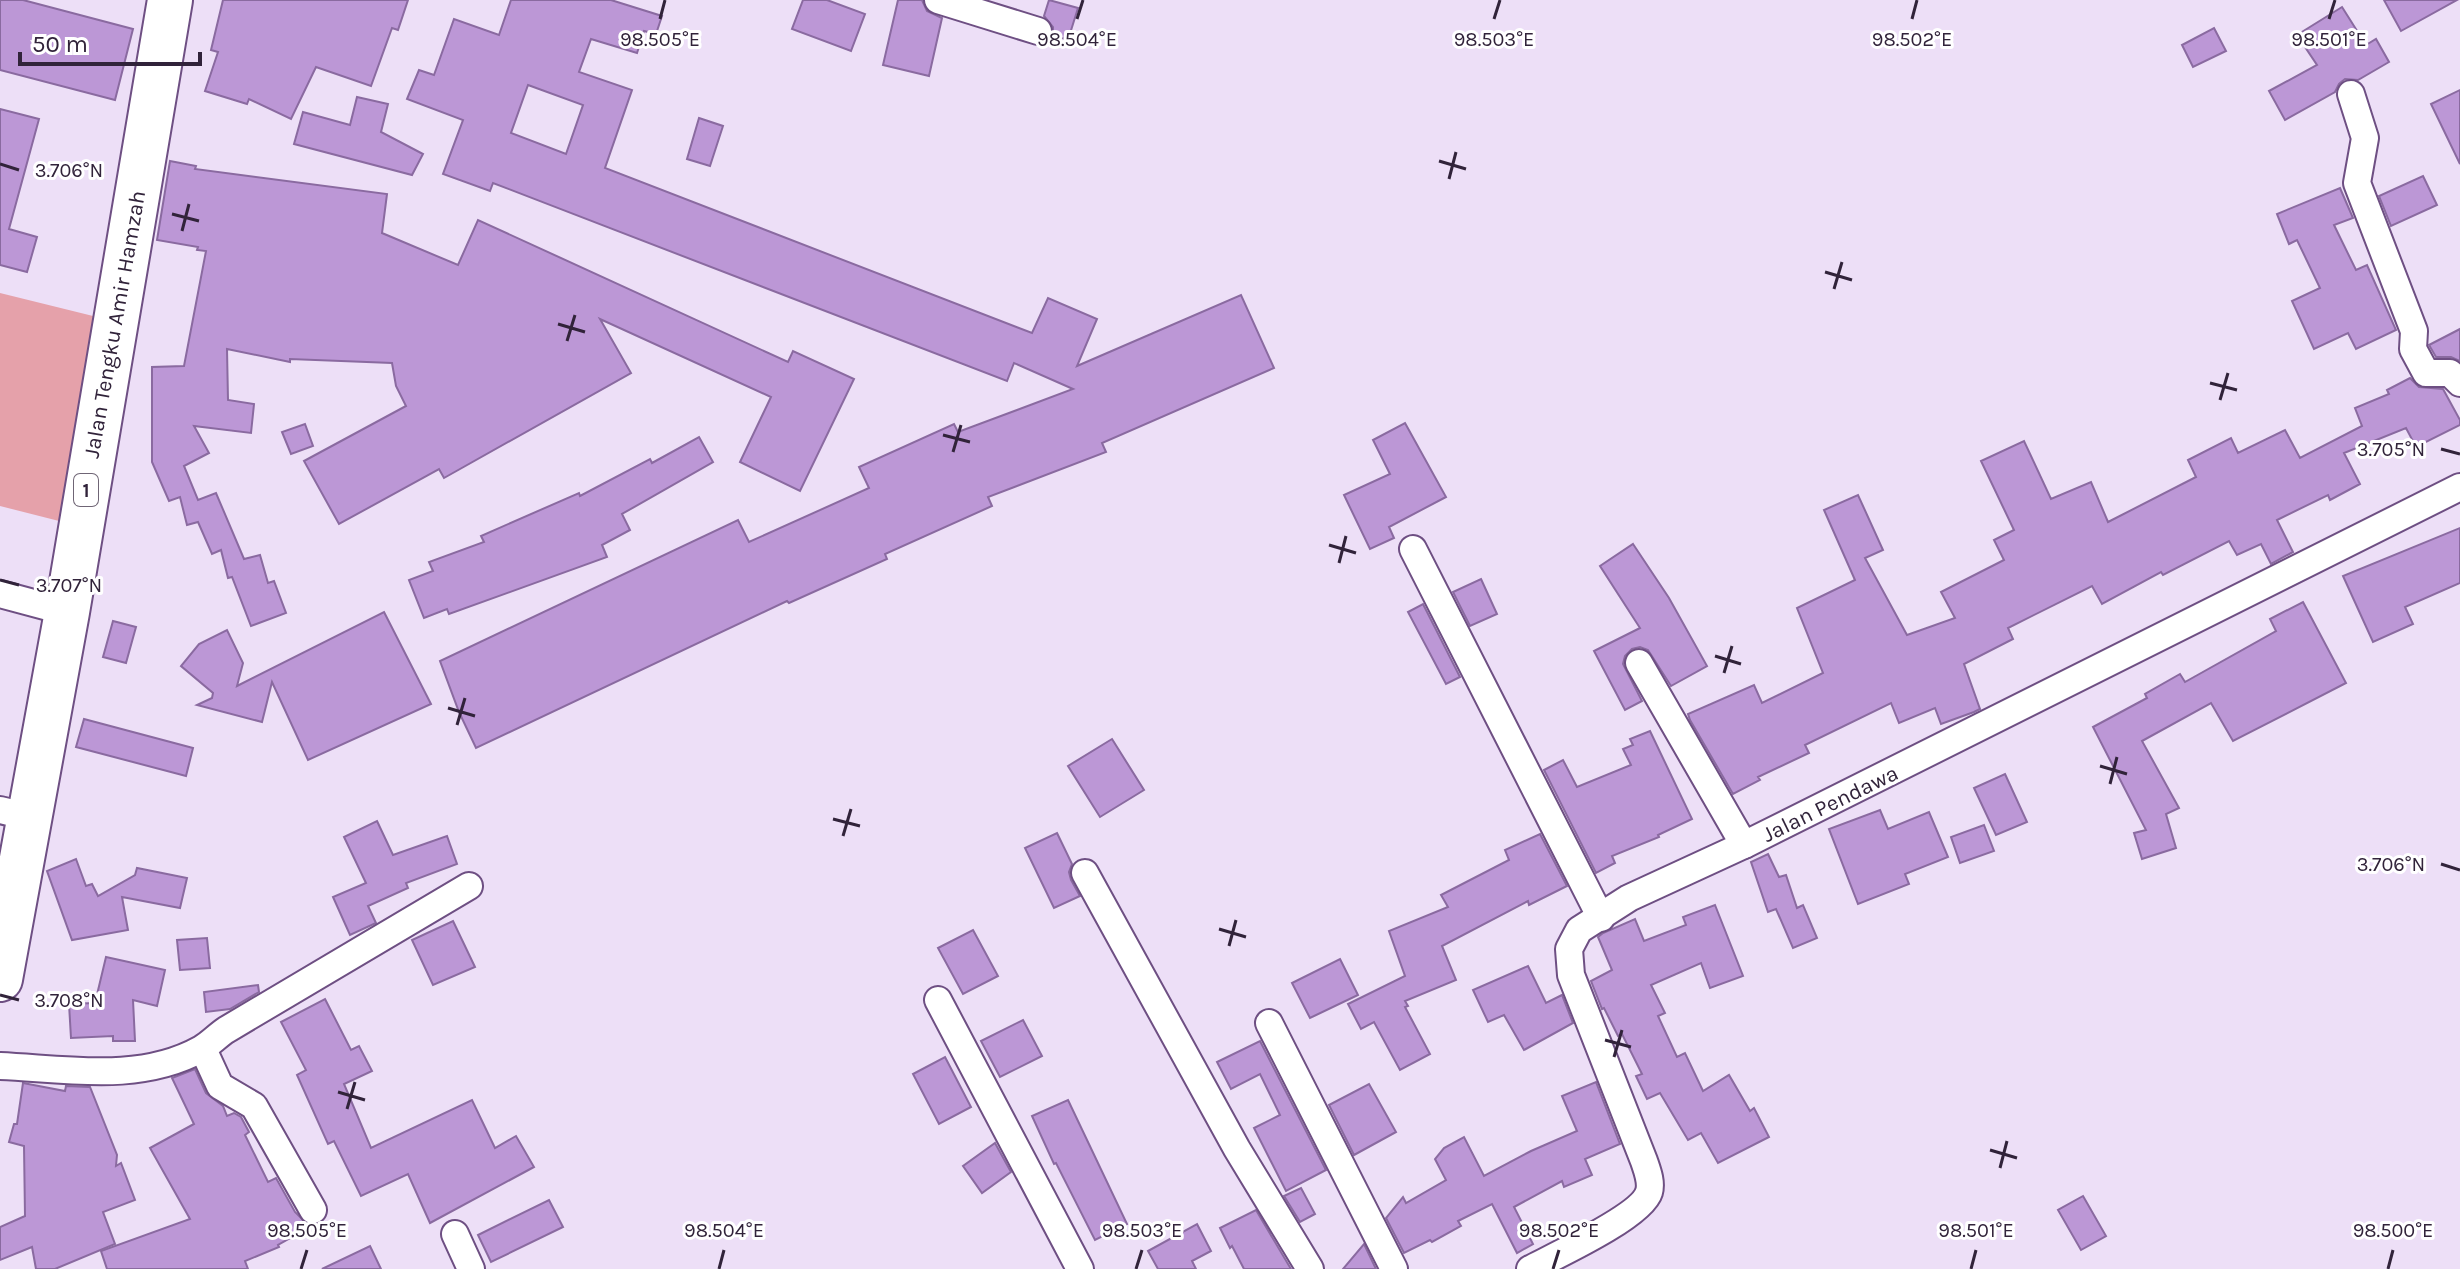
<svg xmlns="http://www.w3.org/2000/svg" width="2460" height="1269" font-family="Karla,sans-serif">
<style>
.green{fill:#e5a1aa}
.building{fill:#bc97d6;stroke:#8a6aa0;stroke-width:2;fill-rule:evenodd}
.lines{fill:none;stroke-linecap:round;stroke-linejoin:round}
.street-casing{stroke:#6e4f83;stroke-width:30}
.highway-casing{stroke:#6e4f83;stroke-width:48}
.street{stroke:#fff;stroke-width:26}
.highway{stroke:#fff;stroke-width:44}
.ticks{fill:none;stroke:#31233a;stroke-width:3}
.labels{text-anchor:middle;stroke-width:6;stroke-linejoin:round;paint-order:stroke}
.shield{fill:#fff;stroke:#6f6575;stroke-width:2}
.shield-label{font-size:20px;font-weight:bold;fill:#31233a}
.street-label{font-size:22px;fill:#31233a;stroke:#fff}
.ticks-label{font-size:20px;text-anchor:middle;fill:#31233a;stroke:#fff;stroke-width:6;stroke-linejoin:round;paint-order:stroke}
</style>
<rect width="100%" height="100%" fill="#eddff7"/>
<polygon class="green" points="0,293 93,316 63,522 0,506"/>
<g class="building">
<polygon points="0,0 23,0 133,29 115,100 0,70"/>
<polygon points="223,0 408,0 398,30 392,28 371,86 316,67 291,119 249,99 247,104 205,91 218,52 211,50"/>
<path d="M511,0h100l51,16 -6,18 -12,-3 -7,22 -46,-14 -12,33 53,18 -27,78 427,165 16,-35 49,21 -20,47 164,-71 33,73 -172,75 4,9 -118,45 4,9 -107,48 2,5 -98,44 -2,-2 -311,147 -17,-36 -19,-51 298,-141 11,22 120,-54 -10,-21 95,-43 4,8 115,-43 -59,-26 -7,18 -514,-198 -3,8 -47,-17 20,-54 -56,-21 12,-29 15,5 20,-56 45,16zM528,85l55,20 -17,49 -55,-21z"/>
<polygon points="803,0 827,0 865,14 851,51 792,29"/>
<polygon points="898,0 922,0 927,11 942,18 929,76 883,65"/>
<polygon points="1049,0 1078,8 1068,40 1053,35 1053,27 1044,16"/>
<polygon points="2384,0 2457,0 2401,31"/>
<polygon points="2342,7 2366,45 2376,39 2389,62 2358,80 2345,79 2339,84 2335,92 2285,120 2269,91 2317,65 2297,35"/>
<polygon points="2214,28 2226,51 2193,67 2182,45"/>
<polygon points="2460,90 2460,164 2431,104"/>
<polygon points="357,97 388,104 381,132 423,154 412,175 294,144 303,112 350,125"/>
<polygon points="0,109 39,119 9,229 37,237 27,272 0,265"/>
<polygon points="699,118 723,126 710,166 687,159"/>
<polygon points="170,161 196,166 195,169 387,194 382,233 458,265 478,220 788,362 793,351 854,379 800,491 740,462 771,397 600,319 631,373 444,478 439,469 339,524 304,461 406,406 396,386 392,363 290,359 290,362 227,349 228,400 254,404 251,433 194,426 209,453 184,466 198,500 216,493 244,559 260,555 268,583 274,581 286,613 251,626 232,577 228,578 221,550 212,554 198,522 187,525 180,497 169,501 152,462 152,367 184,366 206,251 197,250 198,247 157,240"/>
<polygon points="2423,176 2437,205 2391,226 2379,196"/>
<polygon points="2340,188 2353,218 2334,225 2356,270 2367,265 2396,330 2356,349 2348,333 2314,349 2292,301 2320,288 2297,240 2289,244 2277,214"/>
<polygon points="2460,329 2460,361 2451,357 2436,357 2429,345"/>
<polygon points="2410,378 2419,387 2443,389 2460,420 2460,425 2416,447 2406,428 2344,453 2360,484 2330,500 2328,495 2277,520 2293,552 2271,564 2261,544 2237,555 2229,541 2163,575 2161,572 2102,604 2092,586 2008,628 2013,639 1964,664 1980,709 1974,712 1941,724 1935,708 1899,723 1891,703 1805,745 1809,753 1758,777 1760,780 1733,794 1690,720 1688,714 1754,685 1762,703 1823,673 1797,608 1855,580 1824,510 1858,495 1883,550 1865,558 1907,635 1955,618 1941,592 2004,560 1994,540 2014,530 1981,461 2024,441 2051,499 2091,482 2108,522 2196,477 2188,460 2231,438 2238,453 2285,430 2300,458 2362,426 2355,408 2389,394 2387,390"/>
<polygon points="1405,423 1446,497 1389,527 1394,538 1370,549 1344,495 1390,474 1373,440"/>
<polygon points="305,424 313,446 291,454 282,432"/>
<polygon points="699,437 713,462 622,514 630,530 602,545 607,557 449,614 447,609 424,618 409,580 433,571 429,562 484,542 481,536 579,493 580,496 650,459 652,463"/>
<polygon points="2460,528 2460,583 2405,607 2413,624 2373,642 2343,576"/>
<polygon points="1633,544 1669,598 1707,666 1671,686 1648,650 1640,647 1632,649 1625,656 1623,664 1642,701 1625,710 1594,651 1640,628 1600,566"/>
<polygon points="1481,579 1497,614 1470,626 1453,592"/>
<polygon points="2303,602 2346,683 2233,741 2211,703 2142,741 2179,808 2166,814 2176,848 2142,859 2134,833 2146,830 2093,727 2147,698 2145,694 2180,674 2185,682 2276,631 2270,619"/>
<polygon points="1423,604 1460,677 1446,684 1408,612"/>
<polygon points="384,612 431,704 308,760 272,682 262,722 197,705 212,698 213,693 181,666 199,644 227,630 243,663 237,686"/>
<polygon points="113,621 136,627 126,663 103,657"/>
<polygon points="84,719 193,748 186,776 76,747"/>
<polygon points="1650,731 1692,819 1658,835 1659,837 1612,856 1615,863 1596,873 1544,770 1563,760 1577,787 1631,765 1623,749 1633,745 1630,739"/>
<polygon points="1112,739 1144,790 1100,817 1068,766"/>
<polygon points="2005,774 2027,822 1996,835 1974,788"/>
<polygon points="1880,810 1888,829 1929,812 1948,857 1905,874 1909,884 1858,904 1829,829"/>
<polygon points="377,821 393,855 447,836 457,864 406,883 408,888 368,906 376,923 350,935 333,897 366,883 344,837"/>
<polygon points="1984,825 1994,851 1960,863 1951,837"/>
<polygon points="1057,833 1072,864 1069,872 1071,880 1080,896 1054,908 1025,848"/>
<polygon points="1540,834 1567,886 1529,905 1528,901 1442,946 1456,980 1405,1001 1408,1006 1405,1007 1430,1054 1400,1070 1374,1022 1361,1029 1348,1004 1405,976 1389,931 1448,907 1441,895 1509,860 1505,850"/>
<polygon points="1768,854 1779,877 1786,875 1797,908 1803,905 1817,938 1793,948 1776,909 1768,912 1751,862"/>
<polygon points="76,859 86,886 92,884 98,896 135,875 137,868 187,878 180,908 122,897 128,930 72,940 47,871"/>
<polygon points="1715,905 1743,976 1710,988 1701,963 1651,985 1665,1013 1658,1016 1677,1057 1685,1053 1703,1091 1729,1075 1750,1111 1754,1108 1769,1137 1718,1163 1701,1133 1688,1140 1660,1093 1647,1099 1636,1076 1642,1074 1622,1034 1618,1036 1604,1008 1602,1009 1591,981 1612,970 1598,937 1603,933 1635,919 1644,941 1686,925 1683,917"/>
<polygon points="453,921 475,967 433,985 412,940"/>
<polygon points="973,930 998,976 963,994 938,948"/>
<polygon points="207,938 210,968 180,970 177,940"/>
<polygon points="106,957 165,970 157,1006 133,1000 135,1041 113,1041 113,1036 71,1038 69,1004 95,1003"/>
<polygon points="1340,959 1358,995 1310,1018 1292,983"/>
<polygon points="1528,966 1546,1003 1562,995 1573,1023 1524,1050 1504,1015 1488,1022 1473,990"/>
<polygon points="258,985 259,992 230,1009 206,1012 204,992"/>
<polygon points="325,999 351,1050 359,1046 372,1071 344,1084 371,1148 472,1100 495,1148 516,1136 534,1167 430,1223 408,1174 361,1196 334,1141 328,1144 297,1075 306,1070 281,1022"/>
<polygon points="1023,1020 1042,1056 1000,1077 981,1041"/>
<polygon points="1260,1041 1326,1170 1286,1191 1254,1128 1280,1115 1260,1074 1231,1089 1217,1062"/>
<polygon points="945,1057 971,1107 939,1124 913,1074"/>
<polygon points="195,1069 206,1093 223,1106 227,1116 234,1113 241,1117 249,1132 245,1135 268,1182 276,1178 295,1212 310,1227 278,1245 279,1247 245,1261 248,1269 107,1269 101,1251 190,1219 150,1148 194,1124 172,1078"/>
<polygon points="1596,1082 1620,1144 1585,1159 1592,1175 1564,1187 1562,1181 1514,1207 1533,1244 1517,1253 1492,1204 1458,1221 1461,1226 1432,1242 1430,1240 1404,1253 1386,1218 1403,1197 1406,1203 1446,1180 1435,1159 1444,1148 1464,1137 1484,1176 1531,1151 1577,1131 1562,1096"/>
<polygon points="23,1083 65,1091 66,1086 90,1087 117,1155 116,1166 121,1163 135,1200 103,1212 115,1244 55,1269 36,1269 32,1247 0,1260 0,1227 25,1216 24,1146 9,1142 14,1124 17,1124"/>
<polygon points="1369,1084 1396,1132 1354,1155 1329,1105"/>
<polygon points="1068,1100 1127,1224 1095,1240 1056,1163 1054,1164 1032,1116"/>
<polygon points="995,1143 1011,1172 982,1193 963,1166"/>
<polygon points="1301,1188 1315,1214 1300,1222 1284,1196"/>
<polygon points="2083,1196 2106,1236 2081,1250 2058,1210"/>
<polygon points="549,1200 563,1227 491,1262 478,1235"/>
<polygon points="1256,1210 1291,1269 1244,1269 1232,1246 1230,1248 1220,1228"/>
<polygon points="1197,1224 1211,1251 1192,1261 1196,1269 1158,1269 1148,1251"/>
<polygon points="1364,1244 1376,1269 1343,1269"/>
<polygon points="370,1246 381,1269 322,1269"/>
</g>
<g class="lines">
<g class="street-casing">
<g id="street">
<polyline points="938,0 1038,31"/>
<polyline points="2351,94 2365,138 2357,183 2414,331 2413,349 2426,373 2450,373 2460,383"/>
<polyline points="1413,549 1601,918"/>
<polyline points="0,594 67,612"/>
<polyline points="1639,663 1744,845"/>
<polyline points="0,810 30,817"/>
<polyline points="1085,873 1237,1149 1310,1269"/>
<polyline points="938,1000 1080,1269"/>
<polyline points="1269,1023 1394,1269"/>
<polyline points="203,1049 220,1086 254,1106 313,1210"/>
<path d="M0,1066c67,3 140,17 201,-17 9,-5 16,-13 25,-19l243,-144"/>
<polyline points="455,1234 471,1269"/>
<path d="M1530,1269c25,-13 112,-53 119,-77 3,-10 -2,-22 -5,-31l-73,-186 -2,-26 10,-19 50,-32 115,-53 716,-358"/>
</g>
</g>
<g class="highway-casing">
<polyline id="highway" points="0,979 67,612 170,0"/>
</g>
<use href="#street" class="street"/>
<use href="#highway" class="highway"/>
</g>
<path class="ticks" d="M660,19l5,-19M1077,19l6,-19M1494,19l6,-19M1912,19l5,-19M2329,19l6,-19M1439,161l27,8M0,164l19,6M1449,179l7,-27M172,214l27,7M182,231l7,-27M1825,272l27,8M1834,289l8,-27M558,324l27,8M567,341l8,-26M2210,383l27,7M2220,400l8,-27M943,435l27,7M2441,449l19,5M953,452l8,-27M1329,545l27,8M1339,563l7,-27M0,580l19,5M1715,656l26,8M1724,673l8,-27M448,708l27,8M457,725l8,-27M2100,766l27,8M2110,784l7,-27M833,819l27,7M843,836l8,-27M2441,864l19,6M1219,929l27,8M1229,946l7,-26M0,995l19,5M1605,1040l26,7M1614,1057l8,-27M338,1092l27,8M347,1109l8,-27M1990,1150l27,8M2000,1168l7,-27M301,1269l6,-19M719,1269l5,-19M1136,1269l6,-19M1553,1269l6,-19M1971,1269l5,-19M2388,1269l5,-19"/>
<g class="labels">
<rect class="shield" x="74" y="474" width="24" height="32" rx="6"/>
<g class="shield-label">
<text x="86" y="497">1</text>
</g>
<g class="street-label">
<text transform="translate(114 324) rotate(-80)" y="8">Jalan Tengku Amir Hamzah</text>
<text transform="translate(1830 803) rotate(-26)" y="8">Jalan Pendawa</text>
</g>
</g>
<g class="ticks-label">
<text x="660" y="46">98.505°E</text>
<text x="1077" y="46">98.504°E</text>
<text x="1494" y="46">98.503°E</text>
<text x="1912" y="46">98.502°E</text>
<text x="2329" y="46">98.501°E</text>
<text x="69" y="177">3.706°N</text>
<text x="2391" y="456">3.705°N</text>
<text x="69" y="592">3.707°N</text>
<text x="2391" y="871">3.706°N</text>
<text x="69" y="1007">3.708°N</text>
<text x="307" y="1237">98.505°E</text>
<text x="724" y="1237">98.504°E</text>
<text x="1142" y="1237">98.503°E</text>
<text x="1559" y="1237">98.502°E</text>
<text x="1976" y="1237">98.501°E</text>
<text x="2393" y="1237">98.500°E</text>
</g>
<path d="M20 52v12h180v-12" fill="none" stroke="#31233a" stroke-width="4"/>
<text x="32" y="52" font-size="24" fill="#31233a" stroke="#ffffff" stroke-width="6" paint-order="stroke">50 m</text>
</svg>
